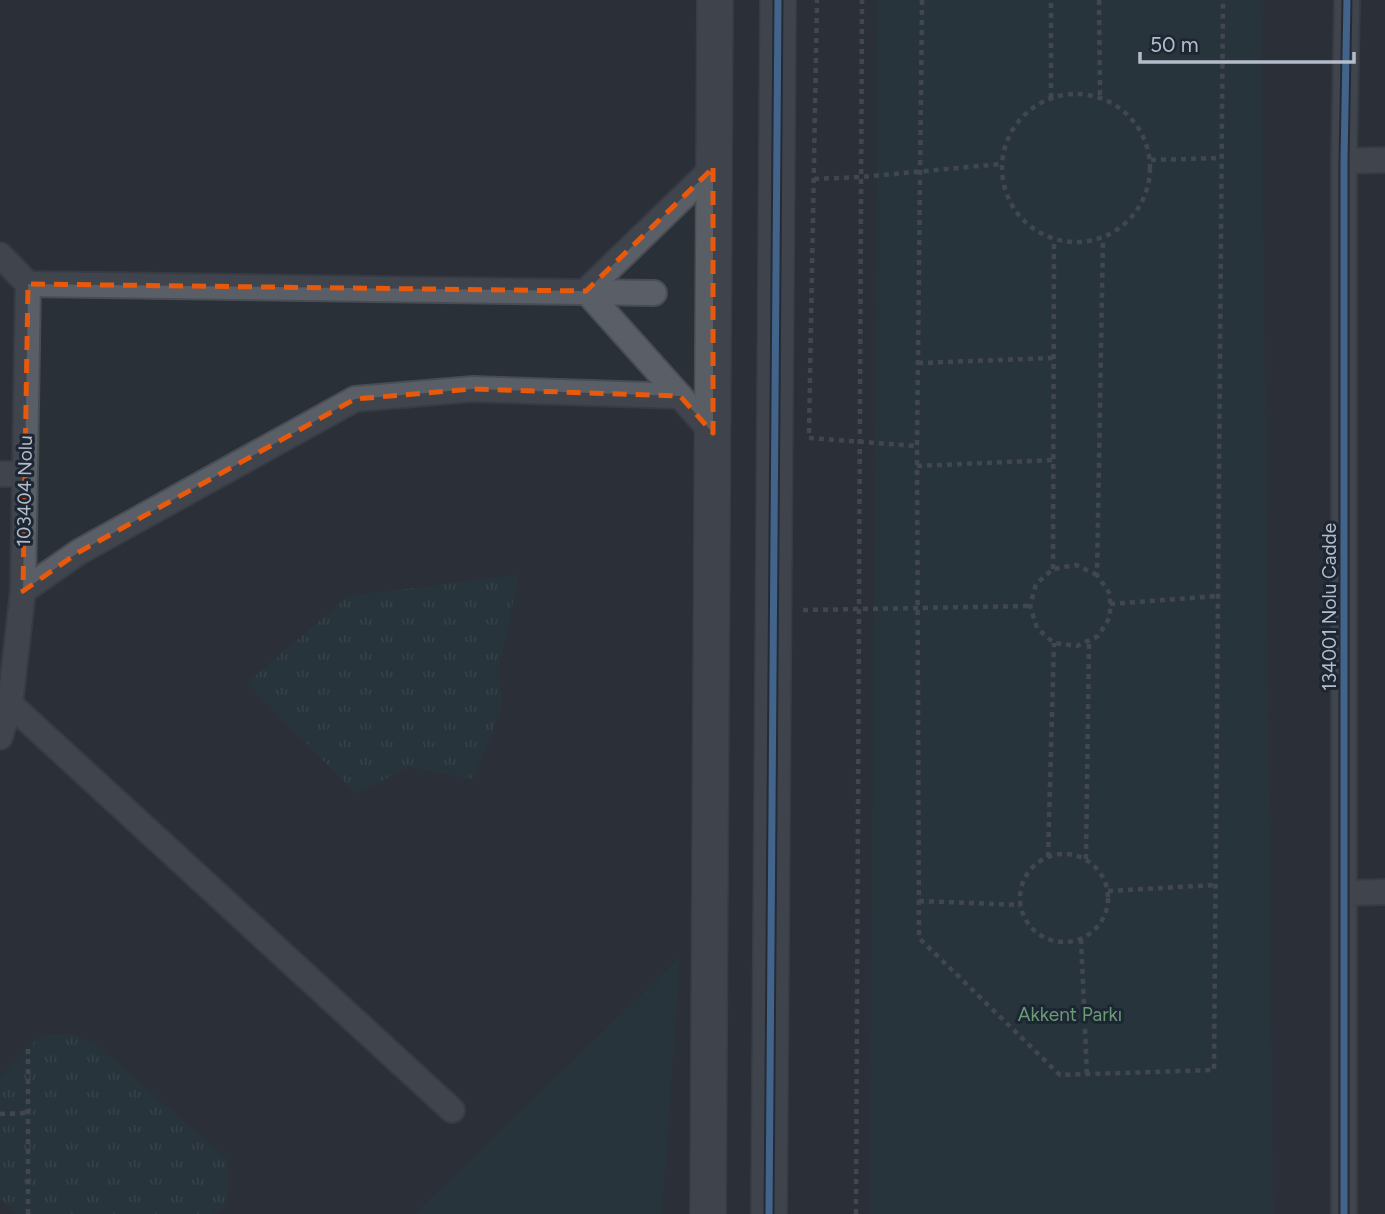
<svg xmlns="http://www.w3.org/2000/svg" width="1385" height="1214" font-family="Figtree,sans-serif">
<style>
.grass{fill:url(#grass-tufts)}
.green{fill:#273a3e}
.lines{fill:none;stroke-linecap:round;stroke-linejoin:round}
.street-casing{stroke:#484c53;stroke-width:28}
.secondary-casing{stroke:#484c53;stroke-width:38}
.path{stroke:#5d636a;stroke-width:4.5;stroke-dasharray:5 5;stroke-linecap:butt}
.street{stroke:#5a5e66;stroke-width:24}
.secondary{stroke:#595d64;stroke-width:35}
.cycleway-casing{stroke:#1d2633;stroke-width:11}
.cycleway{stroke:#60a3ed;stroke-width:7}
.marked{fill:none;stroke:#e8590c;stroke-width:5;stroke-dasharray:14 9;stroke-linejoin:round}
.labels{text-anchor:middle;stroke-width:6;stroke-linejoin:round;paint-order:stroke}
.street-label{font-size:19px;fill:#b4bcc9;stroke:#1d2633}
.park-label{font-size:19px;fill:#6b9a76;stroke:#1d2633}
</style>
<defs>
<pattern id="grass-tufts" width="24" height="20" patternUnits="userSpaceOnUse" patternTransform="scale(1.75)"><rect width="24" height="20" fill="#273a3e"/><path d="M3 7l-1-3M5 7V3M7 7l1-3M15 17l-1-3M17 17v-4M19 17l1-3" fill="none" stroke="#445559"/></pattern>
</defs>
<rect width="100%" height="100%" fill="#2a3038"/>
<g class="grass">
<polygon points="519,575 499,666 502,708 473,779 409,767 356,794 247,683 348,596"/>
<polygon points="63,1033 71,1033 95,1044 228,1160 228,1205 213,1214 18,1214 0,1199 0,1077 36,1040 43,1036"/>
</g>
<g class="green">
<polygon points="878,0 1261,0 1273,1214 870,1214"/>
<polygon points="680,957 662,1214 415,1214"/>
</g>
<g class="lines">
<g class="street-casing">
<g id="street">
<polyline points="1344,161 1385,160"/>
<polyline points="713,168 586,291 713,433"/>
<polyline points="0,255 28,284 23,591 10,704 0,737"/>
<polyline points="28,284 654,293"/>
<polyline points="0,474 25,474"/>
<polyline points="23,591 79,552 355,399 473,389 680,396"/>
<polyline points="10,704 452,1110"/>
<polyline points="1345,893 1385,892"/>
<polyline points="1344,1214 1344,161 1347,0"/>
</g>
</g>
<g class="secondary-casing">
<g id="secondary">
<polyline points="708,1214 715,0"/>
<polyline points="769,1214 778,0"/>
</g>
</g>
<g class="path">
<polyline points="922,0 917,446 919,938 1060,1075 1214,1070 1223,0"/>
<polyline points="1099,0 1100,97"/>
<circle cx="1076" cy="168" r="74"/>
<polyline points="1051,98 1051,0"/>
<polyline points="1151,160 1221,158"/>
<polyline points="814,179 861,177 1001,164"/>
<polyline points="918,363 1054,358"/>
<polyline points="809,433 817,0"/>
<polyline points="809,438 917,446"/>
<polyline points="917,466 1054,460"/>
<polyline points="1053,569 1054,239"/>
<polyline points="1097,575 1076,565 1053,569 1036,584 1030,606 1037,628 1054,643 1077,646 1098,636 1110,617 1110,594 1097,575 1103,238"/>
<polyline points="1110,604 1218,596"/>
<polyline points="803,610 1030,606"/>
<circle cx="1064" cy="898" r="44"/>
<polyline points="1048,857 1054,643"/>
<polyline points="1086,859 1089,640"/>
<polyline points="1108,891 1215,885"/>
<polyline points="919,901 1021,905"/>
<polyline points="1081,939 1087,1074"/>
<polyline points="28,1049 28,1214"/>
<polyline points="0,1114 28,1113"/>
<polyline points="856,1214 862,0"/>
</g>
<use href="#street" class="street"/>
<use href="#secondary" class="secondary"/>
<g class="cycleway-casing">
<g id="cycleway">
<polyline points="769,1214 778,0"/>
<polyline points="1344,1214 1344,161 1347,0"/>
</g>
</g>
<use href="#cycleway" class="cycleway"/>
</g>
<path d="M0 0H1385V1214H0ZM713,168v265l-33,-37 -207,-7 -118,10 -276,153 -56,39 5,-307 558,7z" fill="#2a3038" fill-opacity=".55" fill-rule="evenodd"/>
<path class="marked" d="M713,168v265l-33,-37 -207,-7 -118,10 -276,153 -56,39 5,-307 558,7z"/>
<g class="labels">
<g class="street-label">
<text transform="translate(24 491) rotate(-89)" y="7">103404 Nolu</text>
<text transform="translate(1329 607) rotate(-90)" y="7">134001 Nolu Cadde</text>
</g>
<g class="park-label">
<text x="1070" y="1021">Akkent Parkı</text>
</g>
</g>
<path d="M1140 52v10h214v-10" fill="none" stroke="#b4bcc9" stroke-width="3.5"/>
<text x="1150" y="52" font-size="21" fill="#b4bcc9" stroke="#1d2633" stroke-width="5" paint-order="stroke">50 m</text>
</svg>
